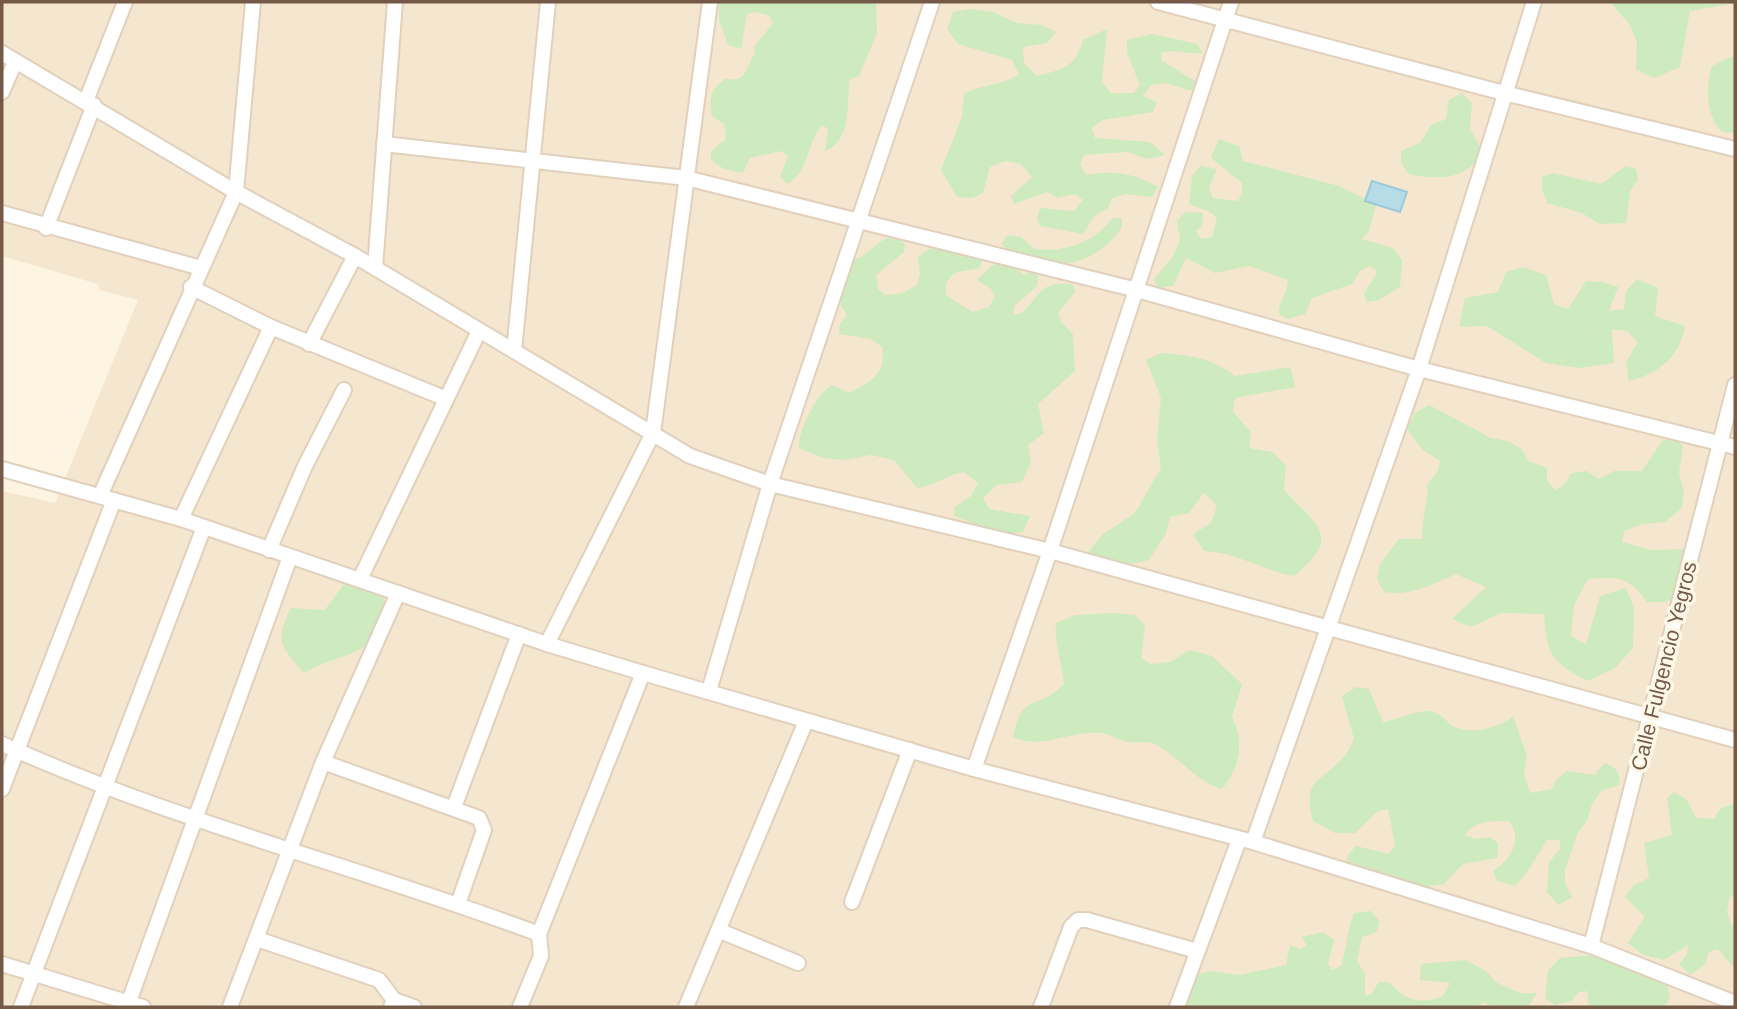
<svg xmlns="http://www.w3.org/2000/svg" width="1737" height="1009" font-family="Helvetica,sans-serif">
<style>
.residential{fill:#f5e6cf}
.green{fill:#cdebbf}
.water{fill:#b5dce7;stroke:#9bcad9;stroke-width:2}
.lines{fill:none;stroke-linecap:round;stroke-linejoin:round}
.minor-casing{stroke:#e1d1bc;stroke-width:18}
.minor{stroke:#fff;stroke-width:14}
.labels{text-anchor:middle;stroke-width:7;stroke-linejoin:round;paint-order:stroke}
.street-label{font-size:21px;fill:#755b47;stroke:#fff8e8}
</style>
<rect width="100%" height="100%" fill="#fdf4e1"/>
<polygon class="residential" points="2,2 1735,2 1735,1007 2,1007 2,491 55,503 138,300 99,290 98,284 2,256"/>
<g class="green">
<path d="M719,2h157l1,31 -18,43 -9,3c-4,23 3,61 -25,72l3,-22 -6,-4c-16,20 -12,44 -34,59l-8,-7 8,-21 -7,-5 -31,7 -7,15 -19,-4 -13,-9v-9l15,-12 -2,-15 -12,-8c-3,-18 -2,-26 13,-37 17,2 18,-2 25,-16 3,-8 6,-8 4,-16l19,-24 -4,-8 -15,-3 -7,2 -6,35 -13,-4 -9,-25z"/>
<polygon points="1610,2 1735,2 1735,3 1690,11 1680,67 1654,78 1636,70 1637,42 1630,25"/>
<path d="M970,9l23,3 24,11 25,2 14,7 -9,11 -24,4 1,16 13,13c27,-7 38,-8 46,-36l24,-11 -5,53 9,11h23l6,-8 -13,-32v-13l25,-6 45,10 6,9c-16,2 -27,-5 -42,0l1,8 33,20 -3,10 -27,-8 -14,2 -8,11 14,6 -4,10 -50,8 -11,8 3,10 55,4 15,13 -18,4 -20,-7 -43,3 -4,10 6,10c28,-5 48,-2 72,12l-6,10 -26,-3 -14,4 -4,10 -14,8 -11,18 -43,-8 -3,-7 3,-11 34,3 9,-11 -8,-6 -18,4 -10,-6 -33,12 -3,-8 21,-19 -11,-13 -16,-3 -15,6 -7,26 -11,5 -15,-1 -16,-27 21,-53 2,-24c18,-8 40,-8 55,-19l-7,-14 -54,-16 -11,-15 6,-17z"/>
<path d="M1735,55v78l-13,-1c-16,-16 -17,-44 -10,-66z"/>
<path d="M1462,93l10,10 -2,26 11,20c-8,32 -46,31 -73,25l-7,-12v-11l20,-9 10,-17 15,-6 3,-19z"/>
<path d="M1219,139l20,7 4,15 96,25 37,18 -7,27 -7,8 31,9 9,12 -2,27 -21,13 -12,2 -3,-8 13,-22 -7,-6 -10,5 -8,13 -40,14 -7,16 -17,5 -9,-5c-1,-12 9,-21 9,-34l-39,-14 -34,7 -29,-15 -13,28 -15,2 -4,-9 19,-23 7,-16 -3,-20 9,-8 17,1 -1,13 -6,5 5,8 11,-2 5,-18 -5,-6 -23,-9 3,-28 8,-10 17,3 -8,18 4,11 25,3 4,-8v-10l-31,-25z"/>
<polygon points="1626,166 1636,169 1638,180 1630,191 1626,223 1600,224 1582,213 1547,203 1542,189 1542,177 1553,173 1601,184"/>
<path d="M1113,218h9v10c-31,42 -78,47 -121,17l6,-10 14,2 13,12c33,3 57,-5 79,-31z"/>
<path d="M887,238l11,1 7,5 -1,8 -28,23 2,14 7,6 17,-2 15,-8 3,-11 -2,-17c17,-13 17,-11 36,-5 9,4 19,4 28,7l-2,9 -26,5 -8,10v12l26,17 17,-5 6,-10 -4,-8 -14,-9 13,-13 17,-7 17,15 15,-7 -2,18 -22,19 -2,10 9,-2c19,-19 19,-32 51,-29l2,8 -17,21 3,9 12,12 2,37 -37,33 6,29 -16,12 3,17 -9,20 -25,3 -14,13 6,11 41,7 -7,16 -18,3 -51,-19 1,-9 16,-11 7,-13 -14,-11c-19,3 -28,14 -47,16l-23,-28 -24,-5 -25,5 -21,-2 -25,-10c-1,-18 18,-55 33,-63l18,8c21,-12 37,-19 32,-46l-11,-8 -32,-5 1,-10 7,-9 -7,-11c5,-16 -2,-26 6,-42 24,-6 22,-14 41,-24z"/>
<path d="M1523,267l23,8 8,29 14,5 18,-28 17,1 15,5 -9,24 15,-2 2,-18 11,-12 21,9 -3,28 30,10c-5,31 -27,48 -56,55l-3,-19 12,-20 -11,-11 -15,-2 2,34 -35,5 -33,-5 -59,-37 -28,1 6,-29 33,-6 8,-20z"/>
<path d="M1161,353c28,2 51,5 74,23l55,-9 5,20 -60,11 -2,14 18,20 -2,16 24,4 13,14 -2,24c30,34 61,45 10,86 -33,-6 -55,-23 -90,-25l-11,-17 18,-11 6,-18 -13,-12 -15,20 -19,4 -4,16 -17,27 -32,7 -29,-14 14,-18 33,-22 26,-45 -4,-29 4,-41 -15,-38z"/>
<path d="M1429,405l62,33 17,3 14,8 6,12 19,7v12l8,10 11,-7 5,-10 16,-2 12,8 15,-8h28l21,-31h13l7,6 -4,27 5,18 -2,17 -17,14 -23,2 -18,7 -2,11 29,8 34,-1 8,15 -11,31 -17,7h-18c-18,-26 -29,-25 -59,-23l-14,26 -3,31 15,8 14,-48 26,-8 8,20 -1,40 -18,20 -27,13c-37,-19 -41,-26 -44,-67l-44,-1 -29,14 -19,-8 34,-32 -30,-13c-22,10 -48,23 -72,18l-7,-13 3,-15 19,-25h24c-3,-20 6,-35 4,-54l10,-13 3,-11 -18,-12 -15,-20 8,-16z"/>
<path d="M344,584l24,2 16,9c0,64 -35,53 -80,78 -23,-26 -30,-32 -13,-65l34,2z"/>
<path d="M1114,613l21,2 10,10 -4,33 10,6 19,-2 20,-12 22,6 30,28 -10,33c13,26 8,50 -10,72 -25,-7 -43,-32 -67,-45 -8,-4 -18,0 -26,-2 -9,-1 -17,-7 -26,-9 -33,-4 -58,18 -90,4 9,-47 26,-26 51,-53 -2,-22 -10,-39 -8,-61l19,-8z"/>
<path d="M1356,687l13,2 14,33c14,-2 30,-11 44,-11 15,1 17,10 28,16 16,8 47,0 58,-11l14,40 -3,18 6,19 22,-4 4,-9 11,-9 28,4 9,-12c12,4 17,9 15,22l-18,6 -9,13 -5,17 -9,11 -13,38v13l7,14 -14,8 -11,-13 2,-30 12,-14 -2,-8h-12l-20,32 -12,14 -18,-5 -4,-10c17,-11 31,-31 16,-50 -16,0 -34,-1 -44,14l11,4 14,-2 8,6 -1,15 -34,6 -19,20 -16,2 -13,8 -69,-26 2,-13 8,-9 33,8 6,-9 -7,-36 -10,2 -23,22h-20l-22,-12c-11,-41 6,-38 30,-63 5,-5 8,-13 11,-19l-12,-43z"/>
<polygon points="1674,792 1687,800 1696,818 1714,819 1720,809 1735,803 1735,896 1730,897 1727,910 1731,925 1735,927 1735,969 1718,949 1709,952 1705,964 1690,975 1679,964 1687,954 1688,945 1664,960 1643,955 1628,943 1645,917 1625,897 1634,885 1649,878 1644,843 1672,835 1667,798"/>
<path d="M1371,911l9,11 -4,10 -14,5 -5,25 8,11v23l6,-2 8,-12 11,1c16,18 30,22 53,13l7,-13 -30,-3 1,-16 44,-4 21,11 11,12 23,10h17l-9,14h-36l-9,-5 -6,5h-291l9,-31 14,-5 30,4 47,-10 4,-20 10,4 7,-3 -5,-9 21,-5 11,8 -6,24 4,6 9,-4c6,-18 6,-35 13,-53z"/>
<polygon points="1599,954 1665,979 1670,996 1664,1007 1585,1007 1589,1003 1587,991 1579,992 1571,1001 1555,1005 1545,998 1548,971 1560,958"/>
</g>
<polygon class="water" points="1372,181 1407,192 1400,212 1365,201"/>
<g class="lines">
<g class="minor-casing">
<g id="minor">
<polyline points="1158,2 1504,93 1735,149"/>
<polyline points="2,53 236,192 355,256 690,456 770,484 1050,551 1735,740"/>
<polyline points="2,92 15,62"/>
<polyline points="86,101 125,2"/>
<polyline points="384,144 686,178 1137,290 1419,369 1735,447"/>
<polyline points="2,213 201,268"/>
<polyline points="46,228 94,105"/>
<polyline points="375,268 395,2"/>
<polyline points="191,287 271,327 444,398"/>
<polyline points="309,344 355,256"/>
<polyline points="514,351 548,2"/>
<polyline points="2,469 181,519 547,644 643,673 974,769 1253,842 1591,946 1735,1003"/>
<polyline points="100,496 236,192 253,2"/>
<polyline points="181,519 271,327"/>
<polyline points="269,550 305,466 344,390"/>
<polyline points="360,579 479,331"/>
<polyline points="547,644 653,433 710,2"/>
<polyline points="709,691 770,484 932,2"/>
<path d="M2,744c173,78 359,123 537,190"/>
<polyline points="323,762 479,818 484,830 458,904"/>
<polyline points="974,769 1050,551 1231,2"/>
<polyline points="2,789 114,500"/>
<polyline points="454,807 519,634"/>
<polyline points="1253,842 1419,369 1534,2"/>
<polyline points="852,902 910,750"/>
<polyline points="720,931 798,963"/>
<polyline points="257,939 379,980 394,1000 391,1007"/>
<polyline points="1591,946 1735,385"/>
<polyline points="2,964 143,1007"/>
<polyline points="394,1000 414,1007"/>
<polyline points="21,1007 204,527"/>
<polyline points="127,1007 290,557"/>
<polyline points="230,1007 323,762 398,593"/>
<polyline points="520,1007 541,956 539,934 643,673"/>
<polyline points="686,1007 806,721"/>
<polyline points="1041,1007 1071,927 1078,920 1087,920 1197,951"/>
<polyline points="1177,1007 1239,840"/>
</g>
</g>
<use href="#minor" class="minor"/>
</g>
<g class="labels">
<g class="street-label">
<text transform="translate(1664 666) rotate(-76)" y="7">Calle Fulgencio Yegros</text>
</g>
</g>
<rect width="1737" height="1009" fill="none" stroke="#755b47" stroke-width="7"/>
</svg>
